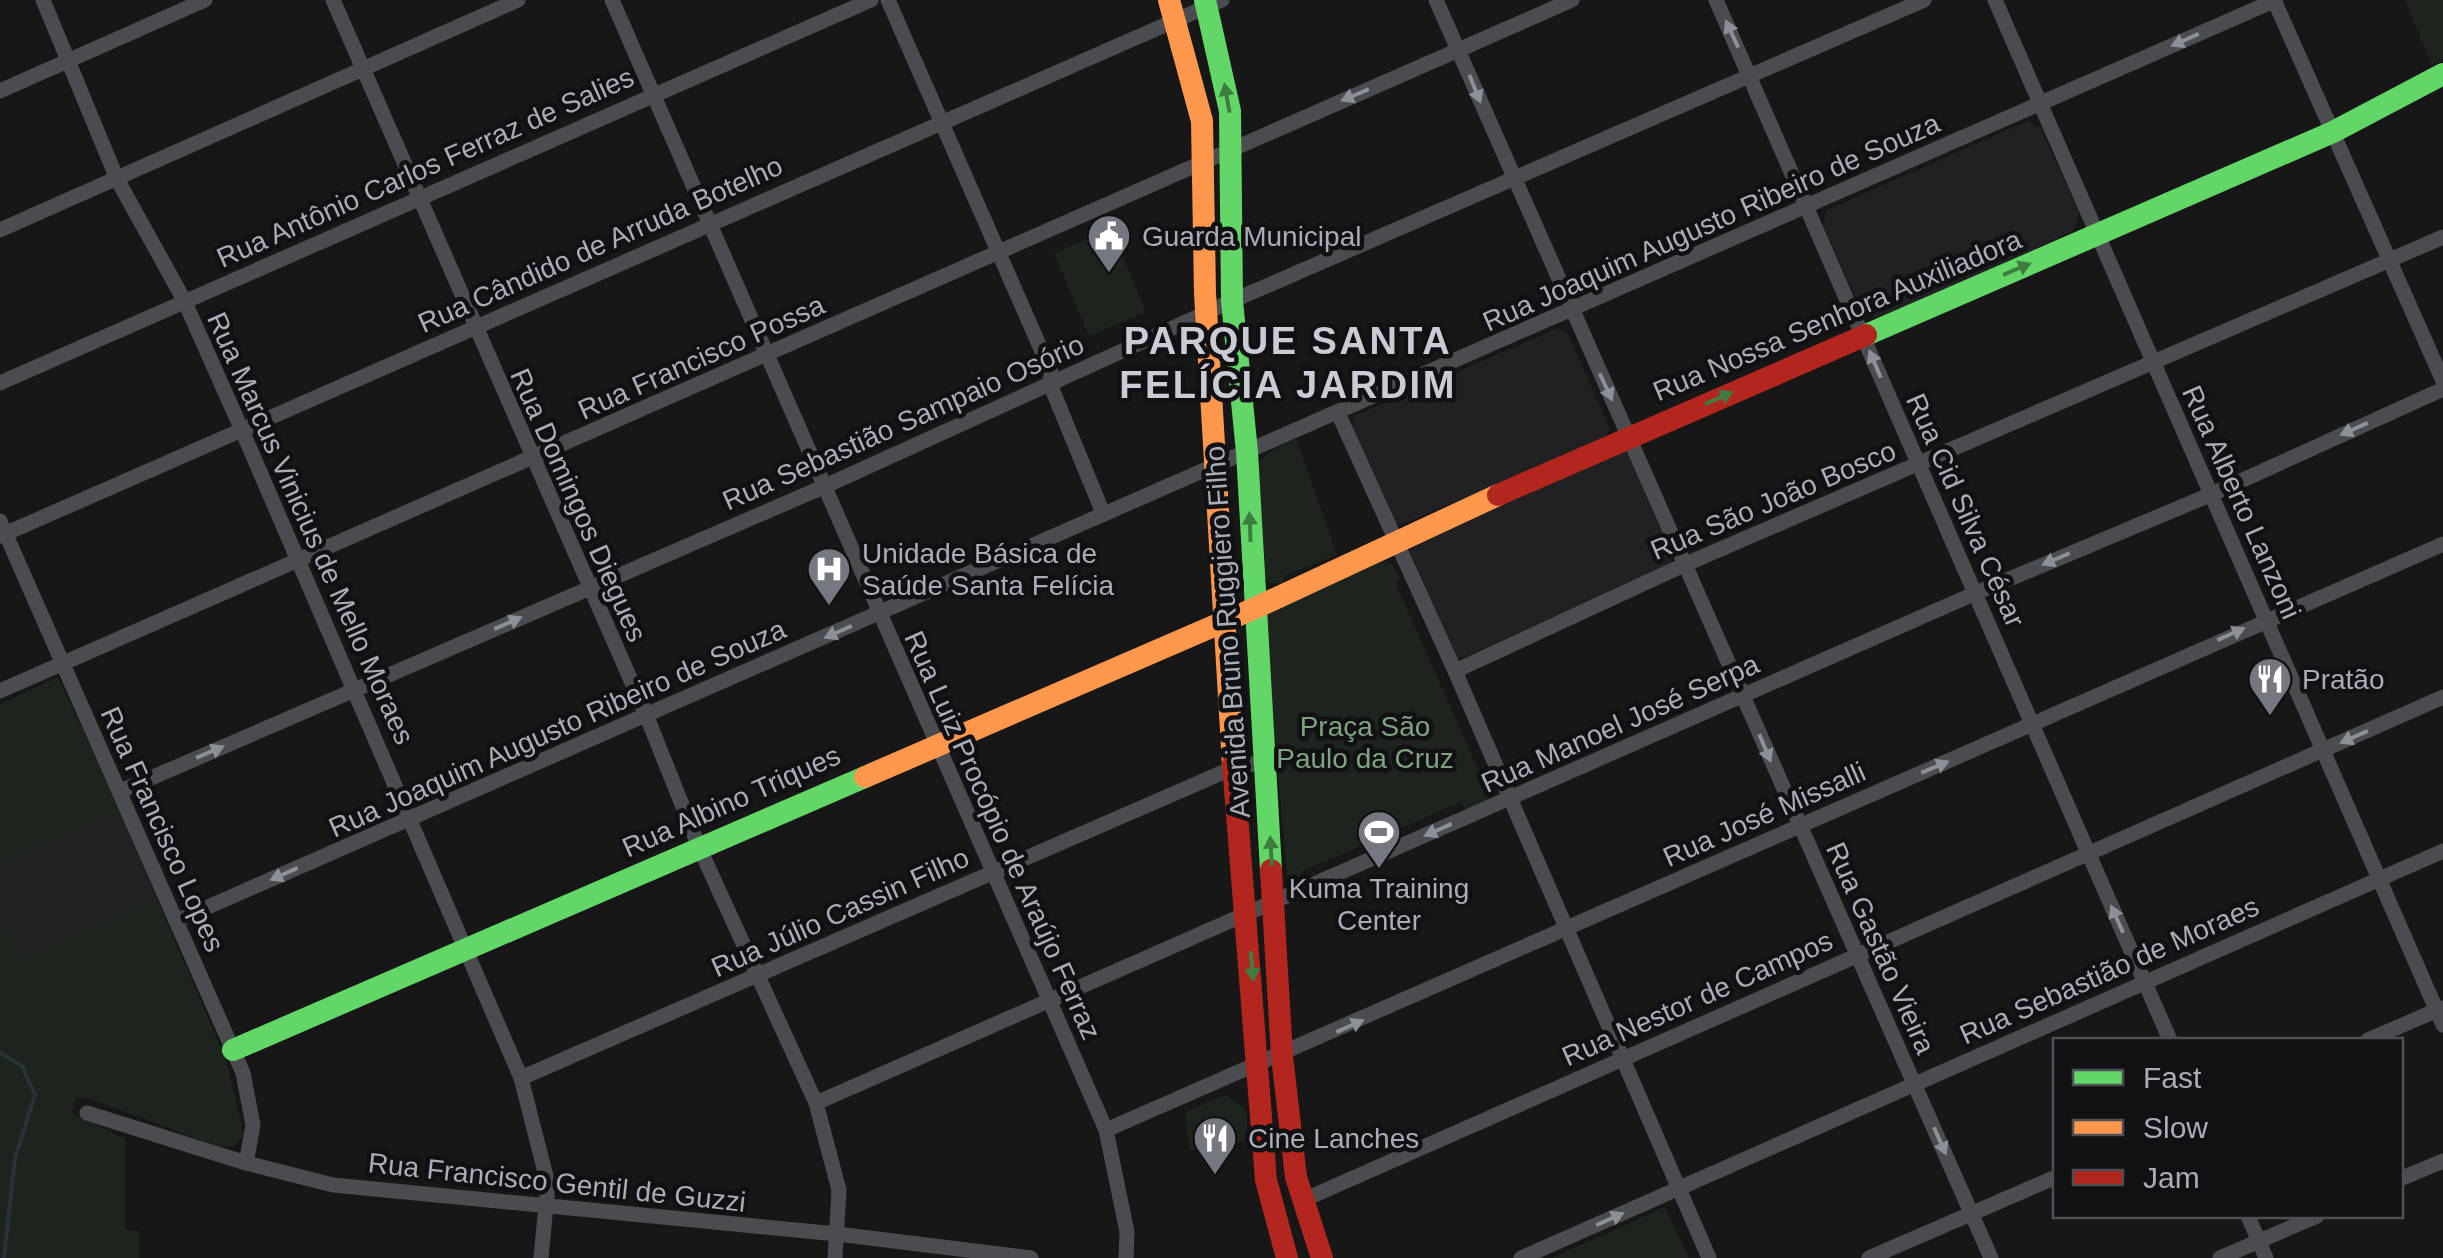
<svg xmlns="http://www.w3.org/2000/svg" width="2443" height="1258" font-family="Helvetica,sans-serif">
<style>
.built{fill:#212123}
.green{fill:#1d241e}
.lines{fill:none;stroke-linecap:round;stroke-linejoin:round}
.stream{stroke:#2a3239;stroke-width:4}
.street{stroke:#4b4c50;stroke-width:15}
.fast{stroke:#63d668;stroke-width:22}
.slow{stroke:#ff974d;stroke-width:22}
.jam{stroke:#b3261e;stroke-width:22}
.oneway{fill:#8c9099}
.oneway2{fill:#3e7d42}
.labels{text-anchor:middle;stroke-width:9;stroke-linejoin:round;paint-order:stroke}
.street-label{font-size:28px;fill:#a8adb8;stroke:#111113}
.poi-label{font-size:28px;fill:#a8adb8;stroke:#111113;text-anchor:start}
.park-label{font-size:28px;fill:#7fa381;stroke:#111113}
.district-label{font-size:38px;font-weight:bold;letter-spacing:2.5px;fill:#c9ccd4;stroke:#111113}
</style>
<rect width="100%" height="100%" fill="#171717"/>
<g class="built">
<polygon points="2027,121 2041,129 2079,212 2074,230 1884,321 1863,314 1823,225 1827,210"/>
<polygon points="1559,328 1568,334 1610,429 1606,438 1400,525 1395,523 1351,427 1356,415"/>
<polygon points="1624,450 1633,460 1673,556 1671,566 1457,660 1407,544"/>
<polygon points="121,812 157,899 22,958 0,908 0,863"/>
</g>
<g class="green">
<polygon points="2405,0 2443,0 2443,59 2432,65"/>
<polygon points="1111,229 1146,312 1089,336 1054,253"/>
<polygon points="1296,438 1337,555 1283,576 1283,583 1271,583 1264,579 1256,466 1267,454"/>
<polygon points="1381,560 1392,564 1400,578 1396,584 1485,785 1489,780 1492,791 1486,802 1466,811 1461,802 1301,872 1304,882 1288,885 1265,626 1269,610"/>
<polygon points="58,677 121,812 0,863 0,704"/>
<polygon points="157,899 226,1060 244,1135 233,1146 219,1147 86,1097 74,1099 73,1114 125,1139 125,1229 139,1231 139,1258 0,1258 0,908 22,958"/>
<polygon points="1226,1095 1246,1110 1248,1141 1190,1150 1185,1112"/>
<polygon points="1665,1207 1689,1258 1552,1258"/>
</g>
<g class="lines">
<polyline class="stream" points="0,1053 22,1066 35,1095 15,1158 4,1258"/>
<g class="street">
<polyline points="43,0 117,179 184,300 241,428 521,1078 548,1184 541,1258"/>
<polyline points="333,0 647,717 699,847 816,1103 839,1190 835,1258"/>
<polyline points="612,0 1106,1130 1127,1232 1126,1258"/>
<polyline points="888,0 1051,372 1050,384 1103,513"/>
<polyline points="1436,0 1991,1258"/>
<polyline points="1716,0 2170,1040"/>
<polyline points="1995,0 2443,1025"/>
<polyline points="2274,0 2443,381"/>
<polyline points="0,91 205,0"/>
<polyline points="0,230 518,0"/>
<polyline points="0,383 871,0"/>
<polyline points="1338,413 1455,671 1709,1258"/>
<polyline points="0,521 243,1073 253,1125 246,1163"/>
<polyline points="0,536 1222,0"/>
<polyline points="1455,671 1686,564 2443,237"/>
<polyline points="0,691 1572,0"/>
<polyline points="121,791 821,488 1232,301 1924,0"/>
<polyline points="176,921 2276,0"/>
<polyline points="2368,1040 2442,1008"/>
<polyline points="521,1078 1235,767 1265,762"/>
<polyline points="816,1103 1976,593 2212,494 2443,389"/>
<polyline points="87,1113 246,1163 333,1185 837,1234 1031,1258"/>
<polyline points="1106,1130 2443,544"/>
<polyline points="2400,1179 2443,1161"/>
<polyline points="1301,1201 2443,697"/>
<polyline points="2248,1216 2266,1258"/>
<polyline points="1521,1258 2443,851"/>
<polyline points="1869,1258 2056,1177"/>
<polyline points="2220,1258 2317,1216"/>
</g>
<g class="fast">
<polyline points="1205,0 1230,111 1232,301 1247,452 1271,870"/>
<polyline points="1866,335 2333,132 2443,74"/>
<polyline points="233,1050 865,777"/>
</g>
<g class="slow">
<polyline points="1169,0 1202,121 1205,293 1233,764"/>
<polyline points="865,777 1253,609 1498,495"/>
</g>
<g class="jam">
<polyline points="1498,495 1866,335"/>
<polyline points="1233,764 1266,1180 1287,1258"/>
<polyline points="1271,870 1282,1056 1296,1177 1322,1258"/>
</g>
</g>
<defs><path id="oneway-solid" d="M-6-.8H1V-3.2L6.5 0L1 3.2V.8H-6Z" transform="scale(2.5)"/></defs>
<g class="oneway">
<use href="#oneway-solid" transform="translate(1732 34) rotate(-115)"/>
<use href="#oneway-solid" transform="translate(2185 40) rotate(156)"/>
<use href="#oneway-solid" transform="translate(1475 89) rotate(68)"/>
<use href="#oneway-solid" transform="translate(1355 95) rotate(157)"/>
<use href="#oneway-solid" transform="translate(1875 364) rotate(-113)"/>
<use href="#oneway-solid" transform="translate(1606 387) rotate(65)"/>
<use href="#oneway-solid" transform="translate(2354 429) rotate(156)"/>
<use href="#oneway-solid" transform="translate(2056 559) rotate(157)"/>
<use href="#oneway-solid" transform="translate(508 623) rotate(-24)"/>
<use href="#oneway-solid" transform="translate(838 632) rotate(156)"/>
<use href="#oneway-solid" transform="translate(2231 634) rotate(-24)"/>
<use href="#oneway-solid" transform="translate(2354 737) rotate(156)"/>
<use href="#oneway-solid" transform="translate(1765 748) rotate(67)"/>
<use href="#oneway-solid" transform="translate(210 752) rotate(-23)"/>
<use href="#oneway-solid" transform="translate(1935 767) rotate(-23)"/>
<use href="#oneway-solid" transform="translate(1438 830) rotate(156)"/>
<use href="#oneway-solid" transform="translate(284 874) rotate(156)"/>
<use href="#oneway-solid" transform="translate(2117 919) rotate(-114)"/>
<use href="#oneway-solid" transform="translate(1350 1026) rotate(-24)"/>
<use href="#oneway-solid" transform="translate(1940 1141) rotate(66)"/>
<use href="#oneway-solid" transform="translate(1610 1219) rotate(-24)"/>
</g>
<g class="oneway2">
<use href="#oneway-solid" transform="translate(1227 98) rotate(-100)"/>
<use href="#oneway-solid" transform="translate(2017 269) rotate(-23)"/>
<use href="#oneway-solid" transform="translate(1719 398) rotate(-24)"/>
<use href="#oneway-solid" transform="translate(1250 527) rotate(-92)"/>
<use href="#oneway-solid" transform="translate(1271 851) rotate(-93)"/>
<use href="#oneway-solid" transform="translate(1252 966) rotate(85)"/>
</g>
<defs>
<g id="civic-pin" transform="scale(2.25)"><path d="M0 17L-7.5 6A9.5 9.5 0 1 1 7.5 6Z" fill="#757880" stroke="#111113"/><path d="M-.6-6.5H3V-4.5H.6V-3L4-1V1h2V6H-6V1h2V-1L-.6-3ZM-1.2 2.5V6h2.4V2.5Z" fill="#fff"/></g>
<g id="hospital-pin" transform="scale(2.25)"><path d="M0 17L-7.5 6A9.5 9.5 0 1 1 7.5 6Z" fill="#757880" stroke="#111113"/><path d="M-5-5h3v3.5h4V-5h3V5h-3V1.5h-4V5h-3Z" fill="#fff"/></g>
<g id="restaurant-pin" transform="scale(2.25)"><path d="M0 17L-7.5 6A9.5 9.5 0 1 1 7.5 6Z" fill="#757880" stroke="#111113"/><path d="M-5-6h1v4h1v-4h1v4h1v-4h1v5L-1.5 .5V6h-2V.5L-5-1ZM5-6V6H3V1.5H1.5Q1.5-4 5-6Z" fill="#fff"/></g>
<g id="stadium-pin" transform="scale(2.25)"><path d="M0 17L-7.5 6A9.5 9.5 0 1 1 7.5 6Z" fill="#757880" stroke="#111113"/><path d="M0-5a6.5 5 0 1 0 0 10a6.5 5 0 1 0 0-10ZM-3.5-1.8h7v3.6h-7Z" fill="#fff"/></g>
</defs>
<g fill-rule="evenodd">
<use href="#civic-pin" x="1109" y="236"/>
<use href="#hospital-pin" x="829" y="569"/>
<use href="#restaurant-pin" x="2270" y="679"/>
<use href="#stadium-pin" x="1379" y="832"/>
<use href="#restaurant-pin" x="1215" y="1138"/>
</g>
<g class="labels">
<g class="street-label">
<text transform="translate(425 167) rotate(-24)" y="10">Rua Antônio Carlos Ferraz de Salies</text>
<text transform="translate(1711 222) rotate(-24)" y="10">Rua Joaquim Augusto Ribeiro de Souza</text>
<text transform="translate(600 244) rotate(-24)" y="10">Rua Cândido de Arruda Botelho</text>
<text transform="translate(1837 315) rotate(-23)" y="10">Rua Nossa Senhora Auxiliadora</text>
<text transform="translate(701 357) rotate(-24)" y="10">Rua Francisco Possa</text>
<text transform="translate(903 422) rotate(-24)" y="10">Rua Sebastião Sampaio Osório</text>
<text transform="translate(1773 500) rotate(-23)" y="10">Rua São João Bosco</text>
<text transform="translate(2242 502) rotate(66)" y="10">Rua Alberto Lanzoni</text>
<text transform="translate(579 505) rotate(66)" y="10">Rua Domingos Diegues</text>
<text transform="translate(1966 510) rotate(66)" y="10">Rua Cid Silva César</text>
<text transform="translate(311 528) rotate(66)" y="10">Rua Marcus Vinicius de Mello Moraes</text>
<text transform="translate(1227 632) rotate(-94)" y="10">Avenida Bruno Ruggiero Filho</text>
<text transform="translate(1620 723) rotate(-24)" y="10">Rua Manoel José Serpa</text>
<text transform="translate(557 728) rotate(-24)" y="10">Rua Joaquim Augusto Ribeiro de Souza</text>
<text transform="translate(731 801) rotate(-24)" y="10">Rua Albino Triques</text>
<text transform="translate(1764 814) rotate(-24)" y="10">Rua José Missalli</text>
<text transform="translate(163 829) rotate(66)" y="10">Rua Francisco Lopes</text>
<text transform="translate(1003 835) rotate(66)" y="10">Rua Luiz Procópio de Araújo Ferraz</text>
<text transform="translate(840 912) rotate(-24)" y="10">Rua Júlio Cassin Filho</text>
<text transform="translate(1881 948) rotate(66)" y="10">Rua Gastão Vieira</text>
<text transform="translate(2109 970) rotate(-24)" y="10">Rua Sebastião de Moraes</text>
<text transform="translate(1697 998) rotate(-24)" y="10">Rua Nestor de Campos</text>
<text transform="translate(557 1182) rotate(6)" y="10">Rua Francisco Gentil de Guzzi</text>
</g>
<g class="poi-label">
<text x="1142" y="246">Guarda Municipal</text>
<text x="862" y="563">Unidade Básica de<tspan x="862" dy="32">Saúde Santa Felícia</tspan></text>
<text x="2302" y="689">Pratão</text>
<text x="1379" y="898" text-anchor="middle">Kuma Training<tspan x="1379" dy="32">Center</tspan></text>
<text x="1248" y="1148">Cine Lanches</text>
</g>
<g class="park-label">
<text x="1365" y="736">Praça São<tspan x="1365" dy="32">Paulo da Cruz</tspan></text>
</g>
<g class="district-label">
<text x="1288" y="354">PARQUE SANTA<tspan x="1288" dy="44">FELÍCIA JARDIM</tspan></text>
</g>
</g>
<rect x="2053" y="1038" width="350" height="180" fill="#111113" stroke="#4d4f55" stroke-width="2.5"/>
<rect x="2073" y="1070" width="50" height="15" fill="#63d668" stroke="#4d4f55" stroke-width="2.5"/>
<text x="2143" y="1088" font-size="30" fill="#a8adb8">Fast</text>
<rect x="2073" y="1120" width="50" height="15" fill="#ff974d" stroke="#4d4f55" stroke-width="2.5"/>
<text x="2143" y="1138" font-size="30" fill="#a8adb8">Slow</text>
<rect x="2073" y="1170" width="50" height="15" fill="#b3261e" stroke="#4d4f55" stroke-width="2.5"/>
<text x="2143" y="1188" font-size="30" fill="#a8adb8">Jam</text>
</svg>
